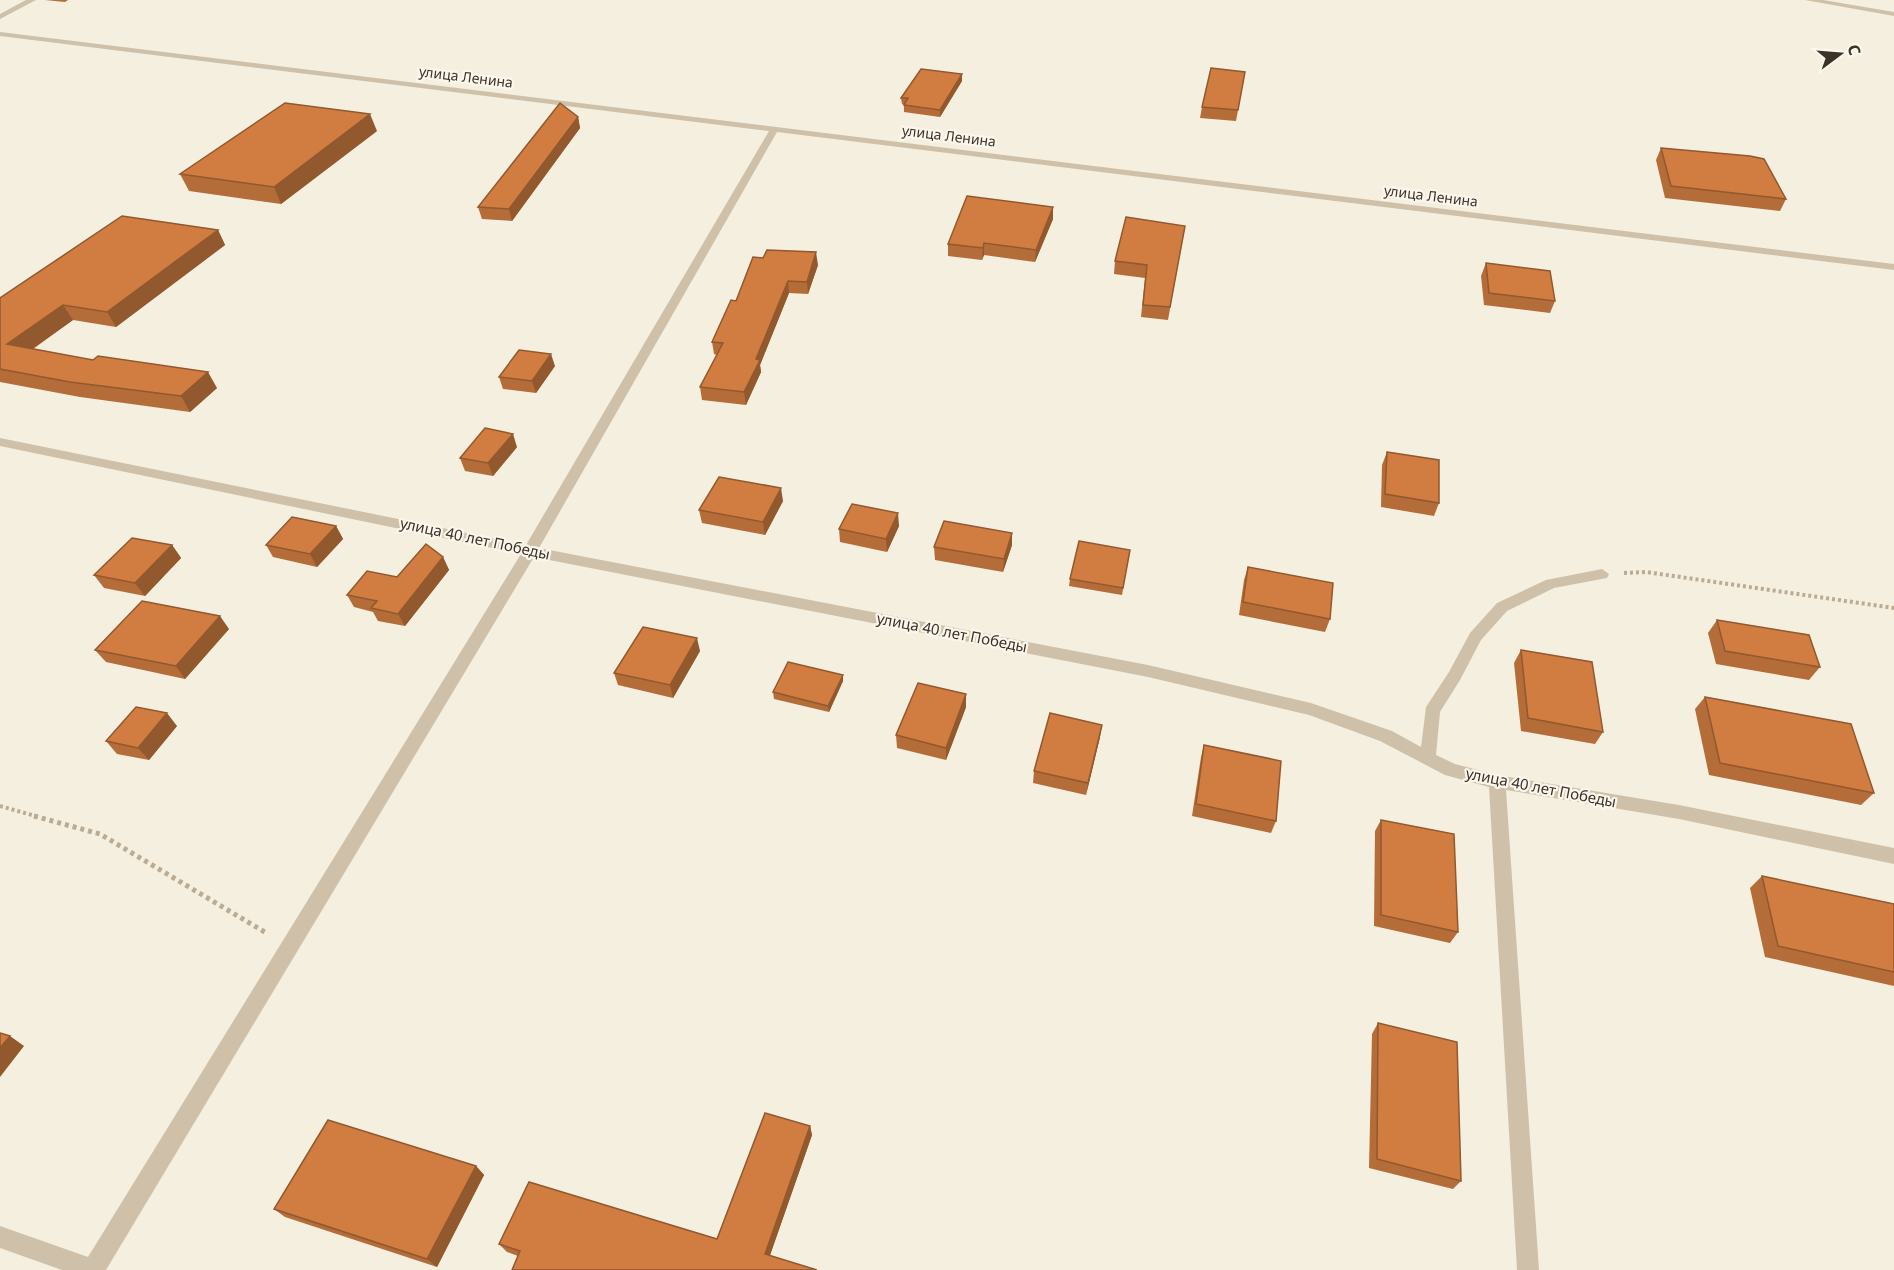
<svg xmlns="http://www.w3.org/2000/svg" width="1894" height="1270" font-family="'Noto Sans',sans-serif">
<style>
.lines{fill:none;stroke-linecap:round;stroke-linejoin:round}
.path-far1{stroke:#bbab93;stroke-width:4;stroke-dasharray:3 3;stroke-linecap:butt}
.path{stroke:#bbab93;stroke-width:5;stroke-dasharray:4 4;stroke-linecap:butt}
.minor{fill:#cfc1a9;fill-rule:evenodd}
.wall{fill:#b46c38}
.shaded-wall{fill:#92582e}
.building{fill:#d17d41;stroke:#92582e;stroke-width:1.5}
.labels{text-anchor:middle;stroke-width:4.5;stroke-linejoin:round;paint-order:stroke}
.far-street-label{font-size:14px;fill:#3c3229;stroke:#fcf7ec}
.street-label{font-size:15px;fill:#3c3229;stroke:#fcf7ec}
</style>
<rect width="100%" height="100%" fill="#f5efdf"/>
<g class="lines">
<g class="path-far1">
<polyline points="1624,573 1646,572 1894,608"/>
<polyline points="0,806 39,817"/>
</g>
<polyline class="path" points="34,816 100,834 268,934"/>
<g class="minor">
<polygon points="26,0 36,0 0,19 0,14"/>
<polygon points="1805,0 1823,0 1894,12 1894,16"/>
<polygon points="0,32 1894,264 1894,270 777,132 539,548 1148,665 1311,703 1392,731 1421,747 1426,707 1449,672 1470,633 1497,603 1546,580 1602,569 1609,574 1607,578 1554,588 1507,611 1481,640 1460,680 1440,712 1436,755 1455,764 1497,775 1679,805 1894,848 1894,864 1679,819 1506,790 1539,1270 1517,1270 1489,787 1445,775 1380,741 1309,715 1148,677 534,557 106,1270 62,1270 0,1248 0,1226 88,1257 521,554 0,446 0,438 526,545 769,131 0,36"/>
</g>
</g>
<g class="wall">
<polygon points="45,0 68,0 65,2"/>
<polygon points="1245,72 1236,121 1200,118 1202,107"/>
<polygon points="962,81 940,117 904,112 904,105 902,104 901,98"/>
<polygon points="578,117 580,128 512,221 482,219 478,207"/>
<polygon points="377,131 281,204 189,191 180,174"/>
<polygon points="1661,148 1786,199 1780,211 1665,198 1656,160"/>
<polygon points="1053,219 1035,262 984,255 982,260 948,256 948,244"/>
<polygon points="1185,226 1168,320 1141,317 1145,278 1114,274 1115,261"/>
<polygon points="218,230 225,245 116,327 73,320 33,349 217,388 190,412 80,397 0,382 0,298"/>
<polygon points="1486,263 1555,301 1550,313 1484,305 1481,276"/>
<polygon points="818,265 808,294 789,293 760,365 761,372 746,405 702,400 700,387 717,355 714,354 712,342 736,301"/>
<polygon points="555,366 536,393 503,389 499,377"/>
<polygon points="517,447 493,476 465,471 460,458"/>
<polygon points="1387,452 1439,503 1434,516 1381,507 1382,465"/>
<polygon points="783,501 765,535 702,523 699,510"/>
<polygon points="336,526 343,539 317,567 273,557 266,545"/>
<polygon points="899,526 887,552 840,542 839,529"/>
<polygon points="172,545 181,558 145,596 104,588 94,575"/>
<polygon points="1012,545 1003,572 935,560 934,547"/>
<polygon points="1130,550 1122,595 1069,586 1070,579"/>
<polygon points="443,557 449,570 405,626 378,621 373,612 354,607 347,595 397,577"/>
<polygon points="1248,567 1330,619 1325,632 1239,615 1244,580"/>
<polygon points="1717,620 1820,667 1809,680 1716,664 1708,633"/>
<polygon points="229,629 185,679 106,662 95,650"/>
<polygon points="1521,650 1603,732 1595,744 1521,731 1514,663"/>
<polygon points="700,651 673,698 618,685 614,673"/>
<polygon points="843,681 829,712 774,699 773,692"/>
<polygon points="966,694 966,707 946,760 897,748 896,735"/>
<polygon points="1705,697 1874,793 1861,805 1709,775 1695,709"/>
<polygon points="177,726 149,760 117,754 106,741"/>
<polygon points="1100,737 1086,795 1033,783 1034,771"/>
<polygon points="1204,745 1276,821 1271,833 1192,816 1201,757"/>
<polygon points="1381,820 1458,932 1450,943 1374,926 1375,831"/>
<polygon points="1762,876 1894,904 1894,986 1765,957 1750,888"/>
<polygon points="1378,1023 1461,1181 1453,1189 1369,1168 1372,1034"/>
<polygon points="810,1126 812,1135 770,1255 518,1256 507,1252 499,1244 717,1239"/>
<polygon points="476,1166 484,1175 437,1267 285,1217 274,1209"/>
</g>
<g class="shaded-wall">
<polygon points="962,74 962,81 940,117 940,110"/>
<polygon points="370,114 377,131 281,204 274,187"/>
<polygon points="578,117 580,128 512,221 509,209"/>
<polygon points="1053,207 1053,219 1035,262 1036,250"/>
<polygon points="218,230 225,245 116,327 107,312"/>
<polygon points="984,243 984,255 982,260 983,248"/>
<polygon points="816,252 818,265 808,294 807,282"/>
<polygon points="788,281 789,293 760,365 761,372 746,405 744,392 756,359"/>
<polygon points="63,305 73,320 18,359 7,344"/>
<polygon points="551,354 555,366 536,393 532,381"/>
<polygon points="208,372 217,388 190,412 181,396"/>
<polygon points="513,434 517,447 493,476 488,463"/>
<polygon points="781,488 783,501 765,535 763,522"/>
<polygon points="898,513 899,526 887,552 886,539"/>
<polygon points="336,526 343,539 317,567 310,554"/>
<polygon points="1012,533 1012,545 1003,572 1004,559"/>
<polygon points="172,545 181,558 145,596 135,583"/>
<polygon points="443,557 449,570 405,626 398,614"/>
<polygon points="220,616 229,629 185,679 176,666"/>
<polygon points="697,638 700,651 673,698 670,685"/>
<polygon points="843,675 843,681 829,712 828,706"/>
<polygon points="966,694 966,707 946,760 946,748"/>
<polygon points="167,713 177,726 149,760 138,748"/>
<polygon points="1102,725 1100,737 1086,795 1088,783"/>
<polygon points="10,1036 24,1046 0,1077 0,1048"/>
<polygon points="810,1126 812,1135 768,1261 765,1254"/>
<polygon points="476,1166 484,1175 437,1267 427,1259"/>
</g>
<g class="building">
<polygon points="1211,68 1245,72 1238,110 1202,107"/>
<polygon points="921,69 962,74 940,110 904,105 908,98 901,98"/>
<polygon points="285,103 370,114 274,187 180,174"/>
<polygon points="560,103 578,117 509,209 478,207"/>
<polygon points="1661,148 1750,156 1764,159 1786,199 1671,186"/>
<polygon points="967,196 1053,207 1036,250 984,243 983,248 948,244"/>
<polygon points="122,216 218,230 107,312 63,305 7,344 93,360 98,356 208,372 181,396 70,382 0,369 0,298"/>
<polygon points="1126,217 1185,226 1170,307 1143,305 1147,265 1115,261"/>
<polygon points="767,250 816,252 807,282 788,281 756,359 760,360 744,392 700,387 723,343 712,342 731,300 736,301 753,257 763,258"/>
<polygon points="1486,263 1550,271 1555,301 1489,293"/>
<polygon points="519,350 551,354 532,381 499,377"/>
<polygon points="485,428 513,434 488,463 460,458"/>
<polygon points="1387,452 1439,460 1439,503 1385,494"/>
<polygon points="719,477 781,488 763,522 699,510"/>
<polygon points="852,504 898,513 886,539 839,529"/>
<polygon points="292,517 336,526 310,554 266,545"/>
<polygon points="944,521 1012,533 1004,559 934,547"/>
<polygon points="132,538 172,545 135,583 94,575"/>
<polygon points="1079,541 1130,550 1123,588 1070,579"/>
<polygon points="426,544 443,557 398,614 371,608 377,601 347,595 367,571 397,577"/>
<polygon points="1248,567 1333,583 1330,619 1243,602"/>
<polygon points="142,601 220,616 176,666 95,650"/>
<polygon points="1717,620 1809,635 1820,667 1725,651"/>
<polygon points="643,627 697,638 670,685 614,673"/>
<polygon points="1521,650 1592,662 1603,732 1528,718"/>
<polygon points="788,662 843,675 828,706 773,692"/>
<polygon points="918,683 966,694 946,748 896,735"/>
<polygon points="1705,697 1851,724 1874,793 1720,763"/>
<polygon points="136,707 167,713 138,748 106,741"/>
<polygon points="1050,713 1102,725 1088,783 1034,771"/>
<polygon points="1204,745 1281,761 1276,821 1196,804"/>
<polygon points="1381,820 1454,834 1458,932 1381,915"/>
<polygon points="1762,876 1894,904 1894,972 1778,946"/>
<polygon points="1378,1023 1457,1042 1461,1181 1377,1159"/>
<polygon points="0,1033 10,1036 0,1048"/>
<polygon points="765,1113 810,1126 765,1254 817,1270 512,1270 520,1251 499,1244 529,1182 717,1239"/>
<polygon points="328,1120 476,1166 427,1259 274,1209"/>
</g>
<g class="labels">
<g class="far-street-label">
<text transform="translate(466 77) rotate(7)" y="5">улица Ленина</text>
<text transform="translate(949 136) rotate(7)" y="5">улица Ленина</text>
<text transform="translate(1431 196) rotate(7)" y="5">улица Ленина</text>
</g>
<g class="street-label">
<text transform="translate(475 539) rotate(12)" y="5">улица 40 лет Победы</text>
<text transform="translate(952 633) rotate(11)" y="5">улица 40 лет Победы</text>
<text transform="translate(1541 788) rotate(11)" y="5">улица 40 лет Победы</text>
</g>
</g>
<g transform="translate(1840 54) rotate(74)" stroke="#fcf7ec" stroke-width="4.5" paint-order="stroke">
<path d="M0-4.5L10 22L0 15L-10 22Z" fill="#3c3229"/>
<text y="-9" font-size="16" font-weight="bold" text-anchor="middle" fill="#3c3229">С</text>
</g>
</svg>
